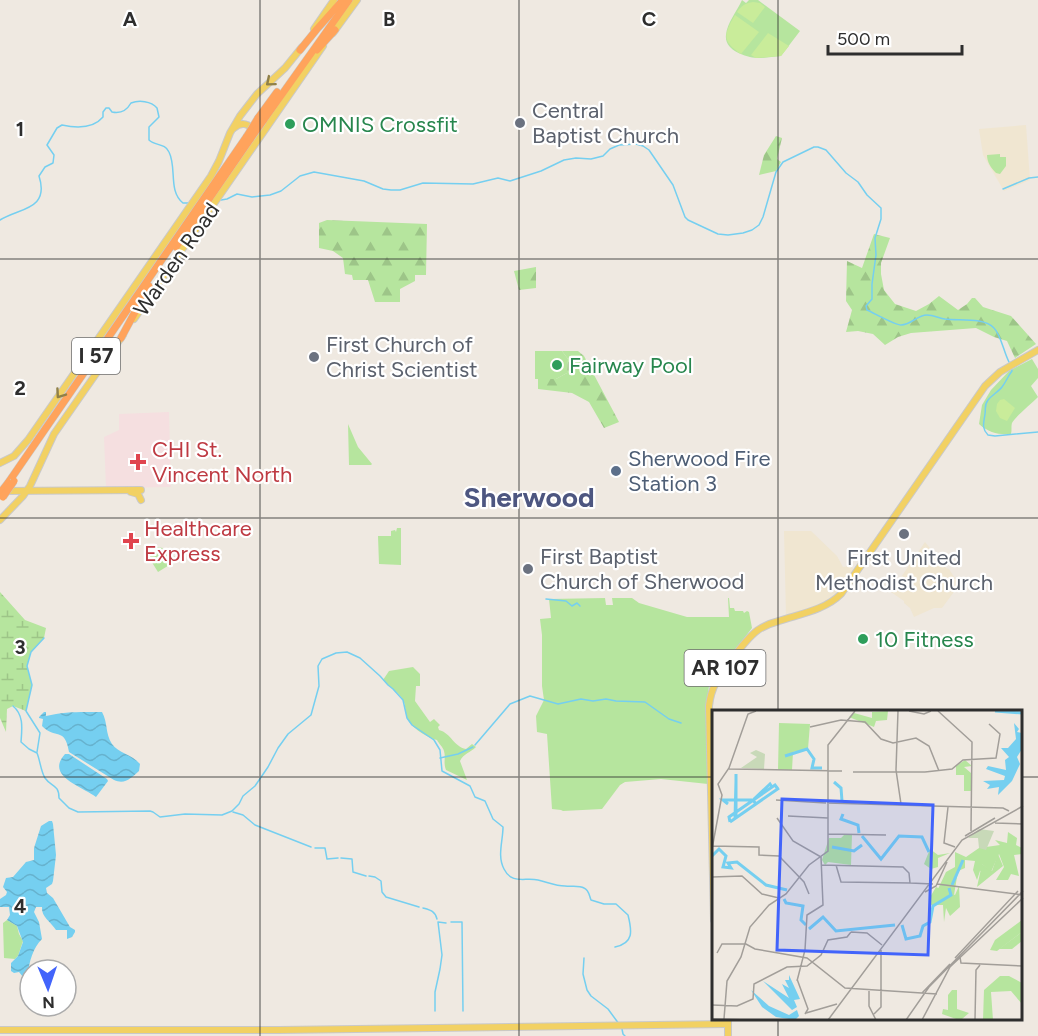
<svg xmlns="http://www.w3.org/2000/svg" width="1038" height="1036" font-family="Figtree,sans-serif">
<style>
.education{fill:#f0e6d1}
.medical{fill:#f5dfe0}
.grass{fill:#b6e59e}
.forest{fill:url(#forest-firs)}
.wetland{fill:url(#wetland-marsh)}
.pitch{fill:#c9ec9a}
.water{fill:url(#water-waves)}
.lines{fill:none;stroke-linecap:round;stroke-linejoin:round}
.stream{stroke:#75cff0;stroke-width:1.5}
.major-casing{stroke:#c9c9c9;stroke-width:8}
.highway-casing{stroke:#c9c9c9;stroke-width:8}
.major{stroke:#f2d163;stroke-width:6}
.highway{stroke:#ffa35c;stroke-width:7}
.highway-bridge-casing{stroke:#c9c9c9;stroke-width:8;stroke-linecap:butt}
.highway-bridge{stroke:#ffa35c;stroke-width:7}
.oneway{stroke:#908048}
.grid{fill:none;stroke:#2e2e2e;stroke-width:1.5;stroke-opacity:0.55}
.worship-dot{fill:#6b7280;stroke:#fff;stroke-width:2}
.leisure-dot{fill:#2e9e5b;stroke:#fff;stroke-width:2}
.health-dot{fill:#e0444e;stroke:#fff;stroke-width:2}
.service-dot{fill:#5c6f8a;stroke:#fff;stroke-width:2}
.labels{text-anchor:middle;stroke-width:4.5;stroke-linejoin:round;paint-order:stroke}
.shield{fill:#fff;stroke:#6d6d6d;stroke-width:1.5}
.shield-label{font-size:21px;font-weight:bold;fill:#2e2e2e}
.worship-label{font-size:22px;fill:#5b616d;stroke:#fff;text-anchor:start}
.leisure-label{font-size:22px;fill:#27864d;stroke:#fff;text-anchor:start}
.street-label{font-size:22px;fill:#2e2e2e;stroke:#fff}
.health-label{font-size:22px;fill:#be3a42;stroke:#fff;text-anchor:start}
.service-label{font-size:22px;fill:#4e5e75;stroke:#fff;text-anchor:start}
.district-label{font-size:28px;font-weight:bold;fill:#4d5680;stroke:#fff}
.inset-river{fill:none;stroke:#75cff0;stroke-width:3}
.inset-road{fill:none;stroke:#a29e99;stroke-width:1.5}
.view{fill:#4264fb;fill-opacity:0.15;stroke:#4264fb;stroke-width:3}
.inset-edge{fill:none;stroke:#2e2e2e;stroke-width:3}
.grid-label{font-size:20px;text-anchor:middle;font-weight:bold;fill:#2e2e2e;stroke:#fff;stroke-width:4.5;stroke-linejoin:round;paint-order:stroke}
</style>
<defs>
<pattern id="forest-firs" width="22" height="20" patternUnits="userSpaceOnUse" patternTransform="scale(1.5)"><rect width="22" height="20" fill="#b6e59e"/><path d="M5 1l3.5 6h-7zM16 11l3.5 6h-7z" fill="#9dc588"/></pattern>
<pattern id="wetland-marsh" width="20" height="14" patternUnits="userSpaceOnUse" patternTransform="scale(1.5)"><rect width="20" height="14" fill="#b6e59e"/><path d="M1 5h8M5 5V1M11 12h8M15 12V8" fill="none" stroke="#9dc588"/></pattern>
<pattern id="water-waves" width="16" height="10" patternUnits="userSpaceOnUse" patternTransform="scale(1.5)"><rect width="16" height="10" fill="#75cff0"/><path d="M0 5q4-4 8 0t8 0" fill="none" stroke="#66b2ce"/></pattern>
</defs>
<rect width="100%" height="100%" fill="#efe9e1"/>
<g class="education">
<polygon points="1026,125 1030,180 1004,191 983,155 979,129"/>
<polygon points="784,531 811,531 837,556 843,567 850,566 855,570 835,596 820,605 786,616"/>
<polygon points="925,542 946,568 949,569 959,585 942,608 934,608 914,617 910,608 904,603 904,601 891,592"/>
</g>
<polygon class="medical" points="169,412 171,487 106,488 104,437 119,430 119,414"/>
<g class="grass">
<path d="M742,0l4,3 3,-3h9l42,31 -19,25c-8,1 -16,2 -24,2 -12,-1 -33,-8 -31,-23 1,-12 11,-24 16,-35z"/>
<path d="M1000,154v3h6v9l-6,8 -4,-1c-5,-5 -9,-11 -9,-18z"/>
<polygon points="535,351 562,351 568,359 567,373 556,379 535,379"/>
<path d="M1032,359l6,10v9l-7,8 7,11c-5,5 -24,21 -26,26 -1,3 0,7 -1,11 -12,1 -22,-1 -32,-10l3,-19 9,-15 18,-19z"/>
<polygon points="348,424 358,447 372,464 371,465 349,465"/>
<polygon points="397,528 401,528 401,565 379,564 378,536 391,536 391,531 395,530 396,532"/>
<polygon points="148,546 163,548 160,551 162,553 168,552 171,557 184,556 158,572 148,556 147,547"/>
<polygon points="605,598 606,605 613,605 612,598 632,598 639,603 687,617 729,617 728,598 729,598 730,608 734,608 735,611 743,611 744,613 747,611 749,612 752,628 715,676 709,686 706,708 708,784 661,779 625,782 620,785 602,809 563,811 561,810 552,809 547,734 537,732 536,716 544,700 542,686 542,635 540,619 551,618 549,599"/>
<path d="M413,667l7,7v12h-4l-1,15 15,21 4,-3 6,6 -2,2 1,3c12,3 15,17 27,19l6,-5 4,3c-6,6 -12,6 -16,14l7,19 -21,-10c-3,-8 0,-12 -2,-19 -1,-4 -5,-7 -7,-11 -9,-2 -26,-12 -30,-22 -2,-5 -1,-13 -4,-18 -4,-8 -14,-13 -20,-20l6,-9z"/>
<polygon points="7,920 17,926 19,934 23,941 18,956 15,959 4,958 3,923"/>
</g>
<g class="forest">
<polygon points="776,136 782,138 777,159 781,162 776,171 759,175 764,155"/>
<polygon points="327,220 427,224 426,275 415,275 415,281 400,289 400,302 375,302 368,280 353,280 352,275 345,274 343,258 333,251 319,248 319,223"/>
<polygon points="874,234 890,238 881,263 881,274 884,290 895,304 916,311 929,304 939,296 958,310 967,304 972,298 975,298 983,307 1011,316 1036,344 1015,358 1007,341 994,337 976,328 911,333 898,337 885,345 873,334 858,331 846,332 852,310 846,301 847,261 862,268"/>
<polygon points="536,267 536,288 519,290 514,271"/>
<polygon points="562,351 578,351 584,356 619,422 604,428 589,402 572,393 538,389 538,379 556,379 567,373 568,359"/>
</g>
<polygon class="wetland" points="0,592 25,620 46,628 44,638 31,652 27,666 32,685 26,711 13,706 7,709 6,732 0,718"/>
<g class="pitch">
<path d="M753,2l7,1 5,4 -12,16 -16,-11c5,-7 9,-9 16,-10z"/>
<path d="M735,15l24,17 -18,22c-20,-13 -17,-20 -6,-39z"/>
<polygon points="768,33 789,46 781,56 756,58 751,55"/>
<polygon points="1004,399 1015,408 1007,421 1000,418 996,411 997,404 1000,400"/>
</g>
<g class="water">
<path d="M44,712h2v4c19,-5 37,-4 56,-4 6,11 3,21 10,32 6,9 20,10 28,20l-1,7c-8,7 -14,14 -25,9l-45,-28c-4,-26 -14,-12 -27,-26l1,-7 -4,-1v-1z"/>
<path d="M65,754h4l38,25 1,2 -12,16c-15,-11 -51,-21 -31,-43z"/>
<path d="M49,821h3l1,3 3,31 -3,26 -1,3 -6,4 1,5 6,5 17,29 5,3v2l-3,5 -5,2v-9h-11c-5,-8 -15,-13 -14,-23h-6l-2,5 5,10 3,17c-9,9 -13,23 -14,35l-5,3 -4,-5 -5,1 -3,-2v-8l7,-7 5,-14 -6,-16 -10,-6 3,-5 -1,-8h-9v-8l6,-4 1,-3 -4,-5 3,-9 7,-1 13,-15 8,-2v-12l7,-22z"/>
</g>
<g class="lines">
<g class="stream">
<polyline points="1003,189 1029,178 1038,177"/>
<path d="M221,200l6,-1 10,-5 15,3 18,-2 11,-4 19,-15 14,-4 50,9 19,8 8,1h9l23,-7 50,1 25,-6 12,3 31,-10 23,-11 12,-2 15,1 12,-3 7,-7 9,-4 17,-1 7,2 6,4 24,35 12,32 3,3 30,14 10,1 15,-2 9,-3 7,-5 4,-8 13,-45 7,-10 31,-15h4l8,3 20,23 12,9 9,13 14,13v11l-6,19 1,17 -4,29v15l-6,7 1,4c7,3 28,15 34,15 10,0 16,-10 26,-10 6,0 12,3 18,4 14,2 39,-2 49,9 7,7 10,25 15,34"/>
<path d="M0,220c19,-12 50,-10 39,-44l6,-9 8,-4 1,-8 -7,-10 10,-17 5,-3c14,3 31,4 41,-8v-5l3,-4h3l3,4c9,2 15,-2 19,-9 8,-3 20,-2 26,5l2,9 -10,10v13c6,6 16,3 20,12 8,16 -1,39 14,51h7"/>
<path d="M1011,367l1,4c-4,5 -6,11 -10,16 -4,5 -10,8 -14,13 -4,5 -2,8 -3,14 -1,8 -4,14 3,21l7,1 43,-4"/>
<polyline points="546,599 566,601 572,606 577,603 580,606"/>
<path d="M13,706c11,9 9,23 8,36l8,7 8,4c3,7 4,19 8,25 6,9 14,6 14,20l10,10 9,4 72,-1 3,1 7,5 25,-3 37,1 10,-4 7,-7 4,-8 12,-10 13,-19 10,-19 10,-14 23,-19 8,-29 -1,-20 4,-7 14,-6 11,-1 13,6 20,18 8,9 5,4 10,11 4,18 5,7 22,15 6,10 2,21 28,15 5,11 10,4 8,18 10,8c0,14 -6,29 1,42 8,16 21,8 34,11 9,2 18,6 27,6 6,1 14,-1 19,2 5,2 5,7 7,12l13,4h12l12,11c4,16 6,28 -13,32"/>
<polyline points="475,745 510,704 530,696 558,704 581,699 593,701 606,699 616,701 645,702 669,719 681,723"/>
<polyline points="37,752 40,733 26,711 32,685 27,666 31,652 44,638"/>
<polyline points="440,758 458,754 473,747"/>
<polyline points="233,812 243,815 255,825 311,847"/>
<polyline points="315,848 325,848 327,859 338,858"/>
<polyline points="341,858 352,859 353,872 366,876"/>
<polyline points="369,876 375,877 381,881 382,892 386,897 419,907"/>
<path d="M423,908c7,2 12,3 14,11"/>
<polyline points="451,922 462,922 463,1011"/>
<polyline points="584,958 583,974 587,990 591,996 608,1009 619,1024"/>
<polyline points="435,1011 435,992 440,969 442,955 438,922 446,923"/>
<polyline points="622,1029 623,1034 625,1036"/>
</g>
<g class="major-casing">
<g id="major">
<polyline points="314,29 334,0"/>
<polyline points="333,33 357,0"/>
<path d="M234,128c8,-7 14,-4 20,2"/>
<polyline points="134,319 323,46"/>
<polyline points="0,463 14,456 28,440 211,176 219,161 230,133 240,116 257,94 285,68 302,47"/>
<polyline points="3,491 141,490"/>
<polyline points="131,492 138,494 141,500"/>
<polyline points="0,520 23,496 30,486 54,434 123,335"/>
<path d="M714,920l-5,-214c2,-19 10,-30 21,-44 8,-11 17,-24 28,-32 6,-4 13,-7 21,-9 21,-7 46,-11 62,-27l144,-208 15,-14 38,-22"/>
<polyline points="728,1020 728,1036"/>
<polyline points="0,1030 279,1030 728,1024"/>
</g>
</g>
<g class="highway-casing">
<g id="highway">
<polyline points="300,50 317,29 342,1"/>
<polyline points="317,50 335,30"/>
<polyline points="258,118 277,92"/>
<polyline points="263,121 349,0"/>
<polyline points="176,247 251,138"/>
<polyline points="121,338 149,286"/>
<polyline points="8,483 247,136"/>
</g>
</g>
<use href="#major" class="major"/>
<use href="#highway" class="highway"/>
<g class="highway-bridge-casing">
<g id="highway-bridge">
<polyline points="247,136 258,118"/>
<polyline points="251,138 263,121"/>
<polyline points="0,493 8,483"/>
<polyline points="3,497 14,481"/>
</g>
</g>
<use href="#highway-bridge" class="highway-bridge"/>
</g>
<defs><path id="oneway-chevron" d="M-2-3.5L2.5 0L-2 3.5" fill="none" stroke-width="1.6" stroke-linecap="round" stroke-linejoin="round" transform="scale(1.5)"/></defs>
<g class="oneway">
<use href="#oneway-chevron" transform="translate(270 82) rotate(140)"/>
<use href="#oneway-chevron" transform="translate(60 394) rotate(125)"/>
</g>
<path class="grid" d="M260,0v1036M519,0v1036M778,0v712M0,259h1038M0,518h1038M0,777h714M1022,777h16M778,1020v16"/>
<g class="worship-dot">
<circle cx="520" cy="123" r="6"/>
<circle cx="314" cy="357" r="6"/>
<circle cx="904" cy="534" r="6"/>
<circle cx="528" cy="569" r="6"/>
</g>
<g class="leisure-dot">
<circle cx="290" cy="124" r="6"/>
<circle cx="557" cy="365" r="6"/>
<circle cx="863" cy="639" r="6"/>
</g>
<g class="health-dot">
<path d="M135 453h6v6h6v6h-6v6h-6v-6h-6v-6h6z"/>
<path d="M128 532h6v6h6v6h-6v6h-6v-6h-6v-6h6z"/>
</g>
<circle class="service-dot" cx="616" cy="471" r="6"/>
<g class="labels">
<g class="shield">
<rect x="72" y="338" width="48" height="36" rx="4.5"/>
<rect x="684.5" y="650" width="81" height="36" rx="4.5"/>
</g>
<g class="shield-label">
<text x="96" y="363">I 57</text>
<text x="725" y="675">AR 107</text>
</g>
<g class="worship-label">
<text x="532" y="118">Central<tspan x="532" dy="25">Baptist Church</tspan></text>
<text x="326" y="352">First Church of<tspan x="326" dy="25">Christ Scientist</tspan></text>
<text x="540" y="564">First Baptist<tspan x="540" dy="25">Church of Sherwood</tspan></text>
<text x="904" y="565" text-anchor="middle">First United<tspan x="904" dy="25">Methodist Church</tspan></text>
</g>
<g class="leisure-label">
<text x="302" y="132">OMNIS Crossfit</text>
<text x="569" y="373">Fairway Pool</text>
<text x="875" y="647">10 Fitness</text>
</g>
<g class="street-label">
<text transform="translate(176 259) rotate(-55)" y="8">Warden Road</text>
</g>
<g class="health-label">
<text x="152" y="457">CHI St.<tspan x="152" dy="25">Vincent North</tspan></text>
<text x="144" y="536">Healthcare<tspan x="144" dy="25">Express</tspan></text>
</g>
<g class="service-label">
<text x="628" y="466">Sherwood Fire<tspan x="628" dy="25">Station 3</tspan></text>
</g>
<g class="district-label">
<text x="529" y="507">Sherwood</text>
</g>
</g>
<g transform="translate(712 710)">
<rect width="310" height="310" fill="#efe9e1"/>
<path d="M67,13l31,1 -2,25 -15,3 -1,18h-14zM132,125h8l-1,30 -23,-3 -3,3 -3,-5 7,-22h12z" fill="#b6e59e"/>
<path d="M176,1l-1,9 -11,1 -2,6 -25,-10 5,-4 18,5v-6zM253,50l7,6 -8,1 7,6v18h-7v-16h-8v-9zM286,144l5,12 -26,21 5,-23 10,7zM247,176l1,21 -10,9 -4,-8 -2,14 -1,-17h-13l-1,-6 7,-12 19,8zM310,222v9l-10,8h-13zM240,280h5v19l12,4 -7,6 9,1h-12l-17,-6 1,-5 5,1v-15z" fill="#b6e59e"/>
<path d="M296,122l9,6 -1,7 6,3v6l-8,1 5,21 -8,-2 -3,6h-12l8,-13 -5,-13 -8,18 -9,-8 3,6 -5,1 -3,9 -4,-10 2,-9 -10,-1v8l-7,3 -4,24 -16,-6 8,-17 9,-5v-15l11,5 13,-9 21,-3 -5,-5 12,3zM218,139l8,6 12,-2 -12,5v9l-7,2 -7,-5zM310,210v12l-25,19 -7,-1 5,-10zM288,266h9l13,7v21l-11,-13 -20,1 2,28h-10l1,-30z" fill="#b6e59e"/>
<path d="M44,40l9,4 -1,15 -23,-1 16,-11 -7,-4zM267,119l15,2 -8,19 -7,-2 -1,-10h-10z" fill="#c8d9b8"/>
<path d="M302,13l5,6 -2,3 5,1v16l-5,8 3,7 -8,17 -14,14 1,-8 -12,2 3,-4 -7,-4 21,-1 1,-4 -19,-7 2,-3 18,4 -1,-10 4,-3 -8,-9h7l8,-9zM77,265l11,24 -6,1 3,7 -5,3 -29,-29 26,17 -7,-14 7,4 -4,-8h4zM39,280l18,16 20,9 8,-5 2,6 -4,4 -19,-3 -14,-10z" fill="#75cff0"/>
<path class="inset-river" d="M283,1l28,2M73,46l22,-7 7,10 -2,9h10M24,64v42M122,72l7,6 1,13M42,89l16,-15 2,3M16,94l-5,-4h30l3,4M131,104l-2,5 17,6 1,8M23,108l1,-37M18,112l-1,-5 46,-32 3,4M18,112l49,-34M150,126l19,23 18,-23 23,1 7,15M120,137l22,4 8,-6M0,146l7,-7 7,7 -3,11 8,1 -3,-5 9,-1 29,23 21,5M240,175l11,-25M72,189l2,4 17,3 -2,14 5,5M190,215l4,14 14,-3 3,-10 7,-4 3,-16 18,-11 -2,-7M97,219l14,-12 13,14 59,-6"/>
<path class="inset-road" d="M186,1l-2,59 5,34M197,1l15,3 7,-3M226,1l34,31 -1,89M98,17l31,-7 24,2 16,17 12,4 23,-5 13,8 10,25M17,59l113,2M141,62h72M213,62l27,-3 11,-9 33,-2 4,-24 -11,-10M64,90l50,3M115,93l176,5 6,3M236,97l-4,36 11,4M76,106l40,2M65,108l16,23 28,16 2,48 -16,10 -2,35 -8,31M283,113l28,1M116,124l58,1M253,126l30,-18M1,136l46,1v8l20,1 25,26 5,12M0,139l10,-54 -4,-11 11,-16 19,-54 8,-3M109,155l82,2 6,6 1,10 -69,-1 -5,-17M0,167l30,-1 20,18 17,4M198,173l23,1M225,174l86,11M213,182l11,-6 11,-24M139,222l16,1 15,12M5,243l5,-9h24l9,5 52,9 38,30 92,6M248,247l1,6 62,3M243,248l63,-67M85,269l11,30 -3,5M157,281v15l7,14M210,283l28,-29M0,295l25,1 16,-7 1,-15 33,-17 20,-1 14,-11 7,-15 19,-3 4,-5M94,303l31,-9M162,304l7,-7v-57M0,309l37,1M12,309l3,-38 14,-24 9,-30 19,-22 17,-11 23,-29 19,-14v-106l27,-34M116,310l134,-180 61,-34M194,310l23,-33 94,-96M210,310l28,-53 73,-69M263,310l1,-50 4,-5"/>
<path class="view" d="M70,89l151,6 -5,150 -151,-5z"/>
<rect width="310" height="310" class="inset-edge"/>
</g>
<g class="grid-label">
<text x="130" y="26">A</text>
<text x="389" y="26">B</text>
<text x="649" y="26">C</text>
<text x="20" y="136">1</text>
<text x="20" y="395">2</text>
<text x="20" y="654">3</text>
<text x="20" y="913">4</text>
</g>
<g transform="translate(48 988) rotate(178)"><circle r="28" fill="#ffffff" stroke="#ababab" stroke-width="1.5"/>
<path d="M0-4.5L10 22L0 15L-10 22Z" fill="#4264fb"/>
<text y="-9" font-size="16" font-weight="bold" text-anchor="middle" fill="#2e2e2e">N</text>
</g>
<path d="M828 45v9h134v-9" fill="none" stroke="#2e2e2e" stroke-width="3"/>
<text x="837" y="45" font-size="18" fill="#2e2e2e" stroke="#ffffff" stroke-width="4.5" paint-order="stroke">500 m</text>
</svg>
